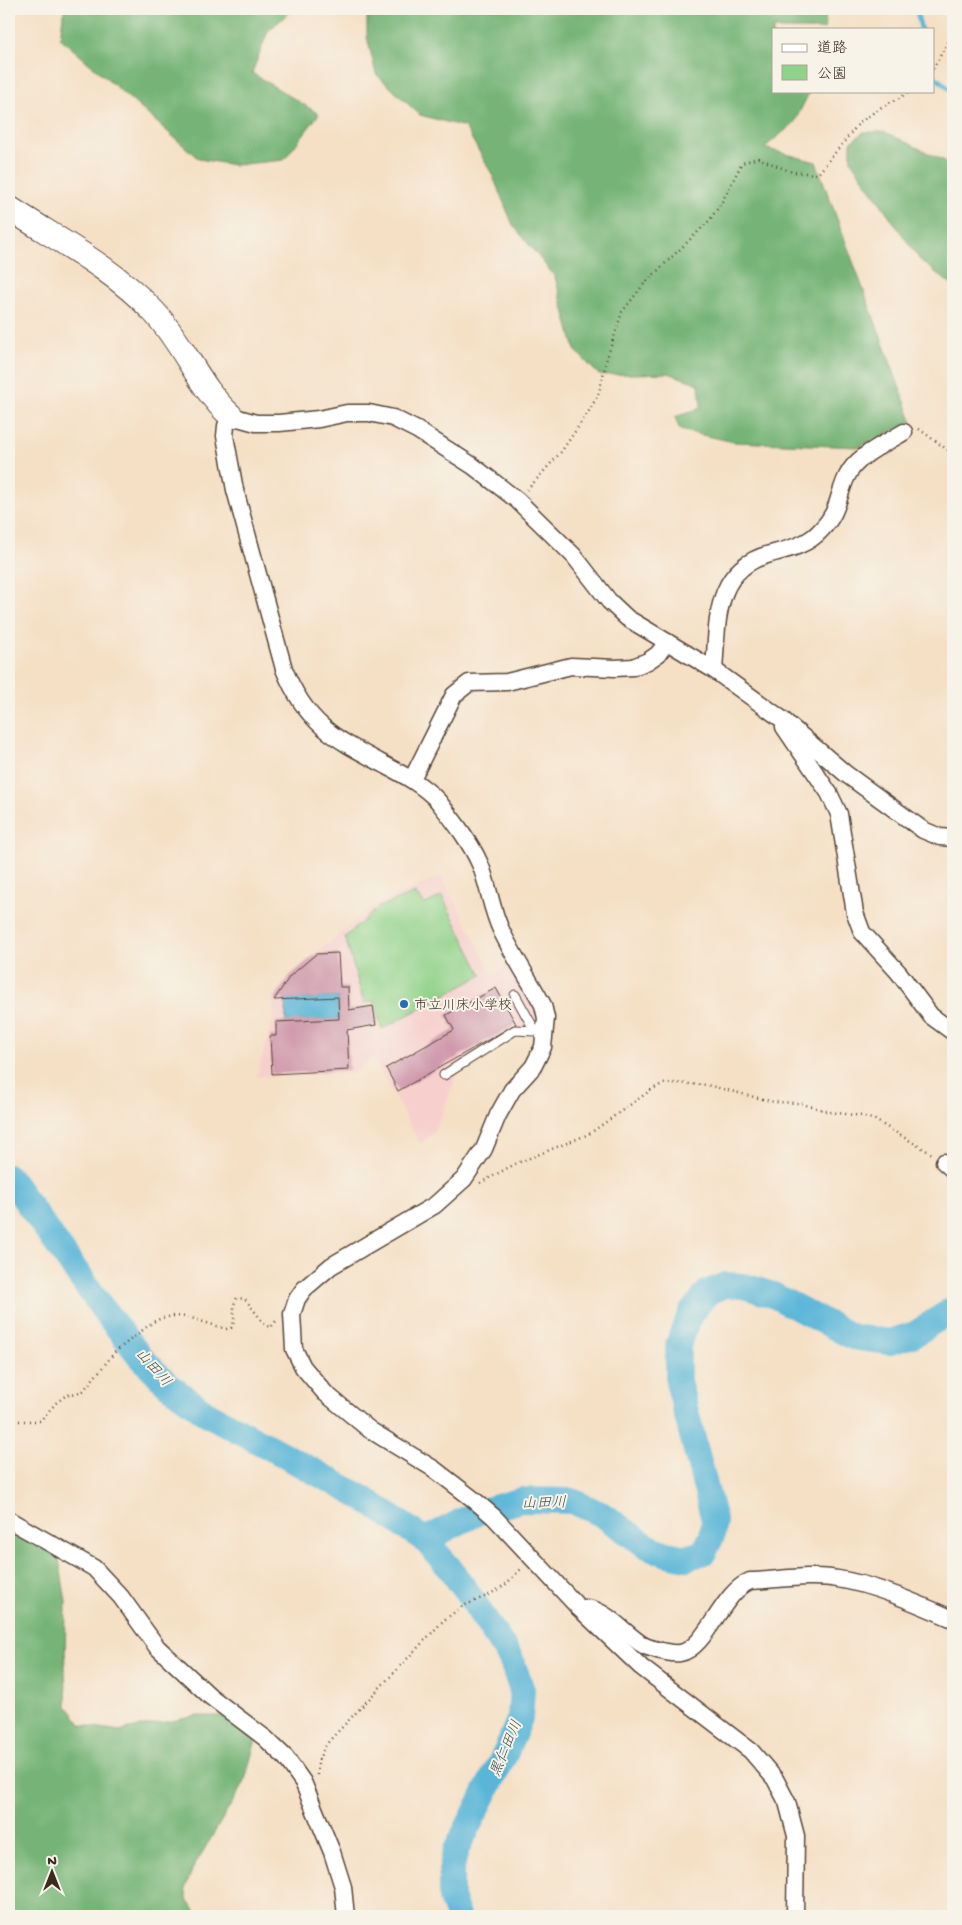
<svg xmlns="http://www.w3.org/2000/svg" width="962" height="1925" font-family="'Gochi Hand','Klee One',sans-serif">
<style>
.built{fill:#f7d0ce}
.green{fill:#90d28a;stroke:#667e54}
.forest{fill:#74b476;stroke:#586f4a}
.water{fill:#5ab6d8;stroke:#4a707b}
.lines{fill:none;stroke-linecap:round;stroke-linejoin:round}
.stream{stroke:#5ab6d8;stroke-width:4.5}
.river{stroke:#5ab6d8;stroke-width:26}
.building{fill:#d09aad}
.lane-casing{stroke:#574537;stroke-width:11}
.street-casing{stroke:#574537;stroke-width:19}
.secondary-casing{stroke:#574537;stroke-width:26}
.path{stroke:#574537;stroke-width:2.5;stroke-dasharray:1 4;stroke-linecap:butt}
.lane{stroke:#fff;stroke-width:9}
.street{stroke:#fff;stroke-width:16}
.secondary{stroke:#fff;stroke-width:24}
.poi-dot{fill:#1f6fb2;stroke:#f7f3e8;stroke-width:2}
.labels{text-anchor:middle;stroke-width:4;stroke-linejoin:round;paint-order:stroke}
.poi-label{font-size:14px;fill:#3b2a1e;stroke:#f7f3e8;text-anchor:start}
.water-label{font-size:15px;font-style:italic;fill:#445456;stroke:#f7f3e8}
</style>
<rect width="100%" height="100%" fill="#f7f3e8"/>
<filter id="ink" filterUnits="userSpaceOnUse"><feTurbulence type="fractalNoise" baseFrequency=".02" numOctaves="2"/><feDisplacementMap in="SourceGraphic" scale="10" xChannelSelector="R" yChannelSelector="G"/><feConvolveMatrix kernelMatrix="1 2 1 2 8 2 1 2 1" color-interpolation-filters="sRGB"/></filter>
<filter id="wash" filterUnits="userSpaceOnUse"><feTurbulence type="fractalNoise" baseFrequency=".0096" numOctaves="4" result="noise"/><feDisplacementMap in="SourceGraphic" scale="20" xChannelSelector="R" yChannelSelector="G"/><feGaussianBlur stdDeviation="1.12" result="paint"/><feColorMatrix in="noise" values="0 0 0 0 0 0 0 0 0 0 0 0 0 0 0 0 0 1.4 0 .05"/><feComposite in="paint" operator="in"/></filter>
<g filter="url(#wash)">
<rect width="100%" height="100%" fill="#f5e0c6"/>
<polygon class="built" points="441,876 493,974 513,962 538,1010 538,1035 512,1035 458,1072 435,1131 420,1144 373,1057 354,1073 256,1077 273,1021 273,998 288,976 377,903"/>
<polygon class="green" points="415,893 425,904 442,896 482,975 382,1029 374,1001 364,1003 345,937 379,907"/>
<g class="forest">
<polygon points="64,9 293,9 268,31 252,73 319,114 284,160 234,165 199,159 60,38"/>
<polygon points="367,9 827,9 824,29 773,29 773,91 810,91 794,123 764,148 816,162 912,421 859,447 734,442 680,430 675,417 701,408 699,384 668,373 599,375 575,350 555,277 513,225 492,174 465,127 420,115 376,74 367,37"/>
<polygon points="864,132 885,132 953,165 953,286 920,260 851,161 851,142"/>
<polygon points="9,1516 58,1553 66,1602 65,1673 67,1706 82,1725 119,1731 197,1716 239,1716 257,1736 244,1783 193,1868 185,1889 188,1902 200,1916 9,1916"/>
</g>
<polygon class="water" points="338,997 339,1019 286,1022 285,999"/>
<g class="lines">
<g class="stream">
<polyline points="916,9 921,29"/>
<polyline points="933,75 953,92"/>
</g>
<g class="river">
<polyline points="9,1177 103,1309 139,1355 167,1384 206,1413 363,1498 425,1540 448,1566 467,1592 511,1659 522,1690 520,1718 506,1752 456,1850 451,1871 451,1898 458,1916"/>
<polyline points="425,1540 479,1512 522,1500 572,1501 601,1514 647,1546 667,1554 687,1558 704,1552 712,1536 714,1520 678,1381 678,1345 691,1313 708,1292 725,1285 744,1286 773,1295 853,1337 890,1342 915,1334 953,1309"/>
</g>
</g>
<g id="blocks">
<g class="building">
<polygon points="338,953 340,987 348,987 349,1010 373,1006 376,1025 347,1030 349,1070 272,1074 270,1036 276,1036 276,1022 339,1019 338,997 274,1000 290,976 316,954"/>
<polygon points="496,988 516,1024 398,1091 386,1068 454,1030 446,1015"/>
</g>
</g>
</g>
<g filter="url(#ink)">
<use href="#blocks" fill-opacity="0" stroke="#574537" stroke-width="1"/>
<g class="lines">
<g class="lane-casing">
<g id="lane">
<polyline points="515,995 535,1031 538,1031"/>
<polyline points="444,1075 515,1030 535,1031"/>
</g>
</g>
<g class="street-casing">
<g id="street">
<path d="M714,670c4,-48 -1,-101 56,-116 19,-5 38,-9 51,-24 18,-18 16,-33 26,-54 10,-21 38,-32 57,-44"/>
<polyline points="784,727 829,793 839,814 855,913 862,932 899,973 931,1016 953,1032"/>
<polyline points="412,779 454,695 469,683 507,682 571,666 615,668 633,667 648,661 658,654 667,642"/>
<polyline points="944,1162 953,1170"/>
<polyline points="9,1520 94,1568 121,1597 157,1647 211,1697 265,1738 286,1758 303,1782 332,1852 343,1887 346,1916"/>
<path d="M579,1608c25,-3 44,25 64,37 5,3 12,4 18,6 6,1 12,3 19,2 27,-5 41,-60 70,-72 28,-1 60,-7 88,-2 38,6 80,25 115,40"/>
<path d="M795,1916l1,-80 -9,-34 -12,-23 -24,-28 -110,-84 -62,-59 -85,-91 -21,-18 -39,-30 -64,-39 -45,-37 -22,-26 -9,-18 -2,-35 5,-15 7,-10 27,-23 104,-61 29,-26 20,-30 14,-34 14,-25 21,-23 10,-20 3,-29 -3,-13c-13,-24 -29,-48 -41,-73 -11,-22 -13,-46 -22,-68 -10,-23 -27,-44 -42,-63 -15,-16 -34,-26 -53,-36 -51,-27 -78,-40 -101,-96l-49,-179 -10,-54 1,-10 5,-10 25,7h23l40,-4 28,-6h22l24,5 24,12 56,36 44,34 57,56 35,45 18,17 87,52 69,50 63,54 77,56 17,7 13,1"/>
</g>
</g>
<g class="secondary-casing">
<path id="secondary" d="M9,208c49,32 105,61 145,104 30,32 45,76 77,104"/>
</g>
<g class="path">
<polyline points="933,69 953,32"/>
<polyline points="919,429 953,454"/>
<polyline points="527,490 561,452 589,411 599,393 607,358 622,312 644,284 709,221 722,202 742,163 758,158 792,172 818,174 859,123 880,108 912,91"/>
<polyline points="480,1183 515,1164 589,1134 651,1090 662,1084 676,1083 707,1085 774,1102 799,1103 830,1112 862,1116 875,1120 932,1154"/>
<path d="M9,1421h31l16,-18 9,-7 18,-5 33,-40 37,-29 9,-4 12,-2 14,1 38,12 5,-1c7,-9 -1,-21 6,-30l8,1 21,27 5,1 6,-7"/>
<path d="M317,1775c0,-14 4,-23 12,-34l115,-121 19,-14 26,-11 17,-11 16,-16"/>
</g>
<use href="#lane" class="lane"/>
<use href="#street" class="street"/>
<use href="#secondary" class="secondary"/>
</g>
</g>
<circle class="poi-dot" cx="404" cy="1004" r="5"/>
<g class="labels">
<g class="poi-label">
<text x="414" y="1009">市立川床小学校</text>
</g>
<g class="water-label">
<text transform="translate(154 1367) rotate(48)" y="5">山田川</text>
<text transform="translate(544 1502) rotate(-1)" y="5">山田川</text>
<text transform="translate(505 1748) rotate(-67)" y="5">黒仁田川</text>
</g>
</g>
<rect width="962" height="1925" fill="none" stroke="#f7f3e8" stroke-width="30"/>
<rect x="772" y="28" width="162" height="65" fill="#f7f3e8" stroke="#aca397"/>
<rect x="782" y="44" width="25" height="8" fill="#ffffff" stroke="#aca397"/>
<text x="817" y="52" font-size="15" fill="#3b2a1e">道路</text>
<rect x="782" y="65" width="25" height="15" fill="#90d28a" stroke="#aca397"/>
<text x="817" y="78" font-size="15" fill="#3b2a1e">公園</text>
<g transform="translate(52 1872)" stroke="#f7f3e8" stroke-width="4" paint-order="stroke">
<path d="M0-4L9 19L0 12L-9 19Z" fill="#3b2a1e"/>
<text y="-8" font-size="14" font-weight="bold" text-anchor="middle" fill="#3b2a1e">N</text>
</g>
</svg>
